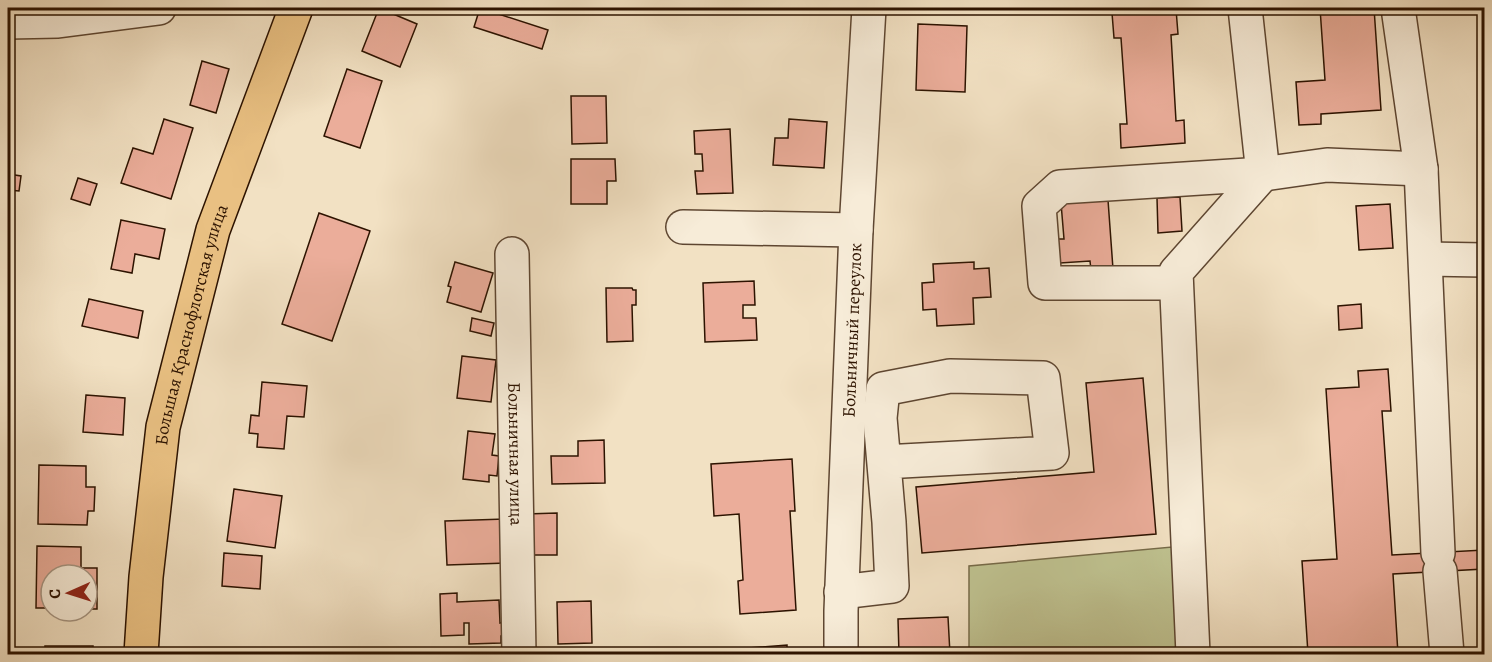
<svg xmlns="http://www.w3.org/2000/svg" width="1492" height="662" font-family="Alegreya,serif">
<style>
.green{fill:#bfc290;stroke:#766a48;stroke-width:1.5}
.building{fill:#ebad9a;stroke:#2d1300;stroke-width:1.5}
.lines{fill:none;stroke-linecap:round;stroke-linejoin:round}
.minor-casing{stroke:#5e4631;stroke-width:36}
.major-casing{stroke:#2d1300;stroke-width:36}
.minor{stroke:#f7ecd8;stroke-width:33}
.major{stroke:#e9c082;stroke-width:33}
.labels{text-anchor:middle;stroke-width:5;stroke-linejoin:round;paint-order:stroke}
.street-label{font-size:18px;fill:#2d1300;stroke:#f7ecd8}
</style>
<rect width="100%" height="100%" fill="#f2e1c3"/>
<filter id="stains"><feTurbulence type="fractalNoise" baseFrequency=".00333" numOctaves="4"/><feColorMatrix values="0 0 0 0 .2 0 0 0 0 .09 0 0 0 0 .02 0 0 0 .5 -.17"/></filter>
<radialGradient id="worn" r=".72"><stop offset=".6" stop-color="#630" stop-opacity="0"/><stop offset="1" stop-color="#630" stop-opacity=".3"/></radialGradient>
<polygon class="green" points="1172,547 1179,654 969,654 969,566"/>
<g class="building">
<polygon points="379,8 417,24 400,67 362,51"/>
<polygon points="480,8 548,30 542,49 474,27"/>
<polygon points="1320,8 1374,8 1381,110 1321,114 1321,124 1299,125 1296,82 1325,80"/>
<polygon points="1176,9 1178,34 1171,35 1176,121 1184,120 1185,143 1121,148 1120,124 1127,124 1121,38 1114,38 1112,13"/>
<polygon points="918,24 967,26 965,92 916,90"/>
<polygon points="202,61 229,69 216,113 190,105"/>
<polygon points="347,69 382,81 360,148 324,136"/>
<polygon points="571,96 606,96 607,143 572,144"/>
<polygon points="164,119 193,128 171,199 121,183 133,148 153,154"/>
<polygon points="789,119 827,122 824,168 773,165 775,138 788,138"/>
<polygon points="730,129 733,193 697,194 695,171 703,171 702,154 695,154 694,131"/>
<polygon points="571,159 615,159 616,181 607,181 607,204 571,204"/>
<polygon points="8,174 21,176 19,191 8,190"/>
<polygon points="78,178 97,184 90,205 71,199"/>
<polygon points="1180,197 1182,231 1158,233 1157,198"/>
<polygon points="1108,200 1113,269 1091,270 1090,261 1060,263 1060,259 1052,260 1057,239 1064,239 1061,203"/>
<polygon points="1390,204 1393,248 1359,250 1356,206"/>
<polygon points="319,213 370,231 332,341 282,324"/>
<polygon points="121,220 165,229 159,259 135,254 132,273 111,269"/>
<polygon points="455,262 493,273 481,312 447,302 451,287 448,286"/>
<polygon points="974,262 974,269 989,268 991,297 973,298 974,324 937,326 936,309 923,310 922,283 934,282 933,264"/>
<polygon points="754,281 755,305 743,305 743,318 756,318 757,340 705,342 703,283"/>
<polygon points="606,288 632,288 633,290 636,290 636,305 632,305 633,341 607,342"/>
<polygon points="89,299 143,311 138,338 82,326"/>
<polygon points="1361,304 1362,328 1339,330 1338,306"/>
<polygon points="472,318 494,323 491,336 470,331"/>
<polygon points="462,356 496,360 491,402 457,398"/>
<polygon points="1388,369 1391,411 1382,411 1392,555 1484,550 1484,569 1393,574 1398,654 1308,654 1302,561 1337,559 1326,389 1359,387 1358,371"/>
<polygon points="1143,378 1156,534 922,553 916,487 1094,472 1086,383"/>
<polygon points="262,382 307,386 304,417 287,416 284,449 257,447 258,434 249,433 251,415 259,416"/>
<polygon points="86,395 125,398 123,435 83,432"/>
<polygon points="468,431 495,434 492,455 499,456 497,476 489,475 489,482 463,479"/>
<polygon points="604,440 605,483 552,484 551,456 578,456 578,441"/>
<polygon points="792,459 795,511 790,511 796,610 740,614 738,581 743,580 739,514 714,516 711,464"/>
<polygon points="39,465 86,466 86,487 95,487 94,511 88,511 87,525 38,524"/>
<polygon points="234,489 282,496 275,548 227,541"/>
<polygon points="557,513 557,555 526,555 526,514"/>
<polygon points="505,519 507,563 447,565 445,521"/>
<polygon points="37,546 81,547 81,568 97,568 97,609 87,609 87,575 51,575 51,608 36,608"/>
<polygon points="224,553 262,556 260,589 222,586"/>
<polygon points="457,593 457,602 499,600 500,623 504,622 505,636 501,636 501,643 469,644 469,623 464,623 464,635 441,636 440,594"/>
<polygon points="591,601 592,643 558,644 557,602"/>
<polygon points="948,617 950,654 899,654 898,619"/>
<polygon points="787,645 787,654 673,654"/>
<rect x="45" y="646" width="48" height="8"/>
<polygon points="293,651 331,653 331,654 293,654"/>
</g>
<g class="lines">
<g class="minor-casing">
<g id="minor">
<polyline points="1398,8 1421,169 1438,553"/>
<polyline points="8,22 58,21 159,8"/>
<polyline points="683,227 856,230"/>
<path id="s1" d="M512,254l7,400"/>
<polyline points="1426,259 1484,260"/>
<polyline points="1176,283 1045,283 1039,206 1060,187 1263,174 1327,165 1421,169"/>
<polyline points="1440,571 1447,654"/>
<polyline points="841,592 892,586 889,522 880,418 883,389 950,376 1043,378 1052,453 884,462"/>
<path id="s2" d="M841,654v-43l15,-381 13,-222"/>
<polyline points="1193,654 1176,272 1263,174 1245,8"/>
</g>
</g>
<g class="major-casing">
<g id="major">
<path id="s3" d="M141,654l5,-77 17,-150 50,-197 83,-222"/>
</g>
</g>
<use href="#minor" class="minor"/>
<use href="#major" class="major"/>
</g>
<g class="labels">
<g class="street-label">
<text dy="6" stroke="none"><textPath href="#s3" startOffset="334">Большая Краснофлотская улица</textPath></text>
<text dy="6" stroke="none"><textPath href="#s2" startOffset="324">Больничный переулок</textPath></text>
<text dy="6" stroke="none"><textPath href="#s1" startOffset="200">Больничная улица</textPath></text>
</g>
</g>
<rect width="1492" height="662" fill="none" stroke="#f2e1c3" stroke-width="30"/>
<rect x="9" y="9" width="1474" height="644" fill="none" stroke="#2d1300" stroke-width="3"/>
<rect x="15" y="15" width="1462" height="632" fill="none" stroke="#2d1300" stroke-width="1.5"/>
<g transform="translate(69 593) rotate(267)"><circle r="28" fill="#f7ecd8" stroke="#a69582" stroke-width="1.5"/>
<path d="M0-4.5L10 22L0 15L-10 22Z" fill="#8f2418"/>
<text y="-9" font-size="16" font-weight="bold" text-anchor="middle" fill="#2d1300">С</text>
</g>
<rect width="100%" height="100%" filter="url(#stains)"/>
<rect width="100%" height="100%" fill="url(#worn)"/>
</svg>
